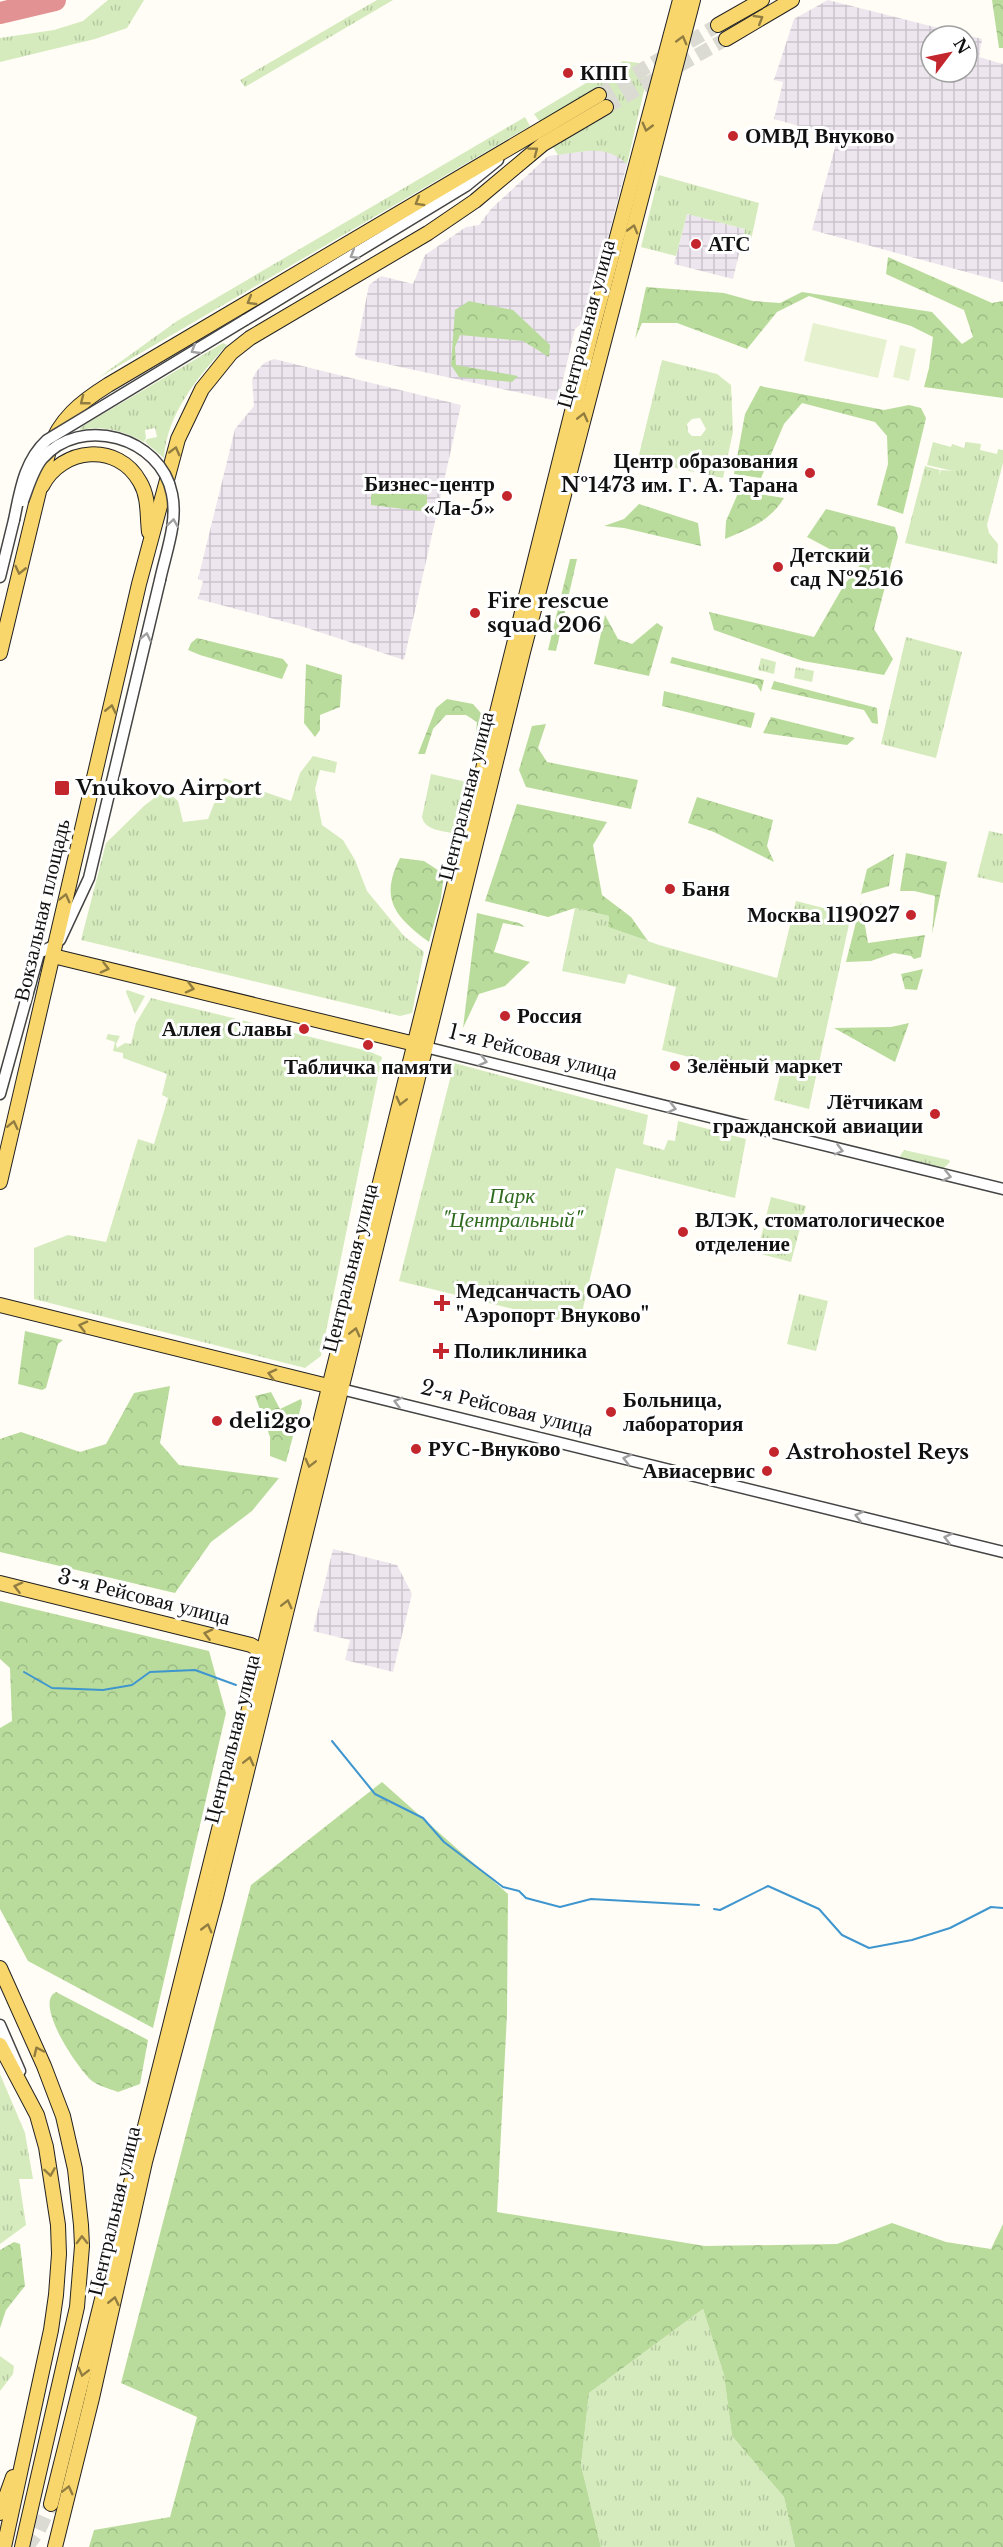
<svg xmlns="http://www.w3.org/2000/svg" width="1003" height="2547" font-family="'Libre Baskerville',serif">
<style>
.industrial{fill:url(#industrial-grid);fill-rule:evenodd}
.grass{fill:url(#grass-tufts);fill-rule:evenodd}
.forest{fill:url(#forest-crowns)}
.pitch{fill:#e6f2cf}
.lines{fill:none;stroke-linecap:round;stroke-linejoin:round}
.stream{stroke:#3f96cf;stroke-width:2}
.taxiway{stroke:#e29292;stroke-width:22}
.major-tunnel{stroke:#dbdad3;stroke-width:14;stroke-dasharray:14 7;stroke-linecap:butt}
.minor-casing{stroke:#444;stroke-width:13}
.major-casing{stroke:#222;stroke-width:16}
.minor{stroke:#fff;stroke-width:10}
.major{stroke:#f9d66b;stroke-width:14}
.minor-bridge-casing{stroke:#444;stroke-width:13;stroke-linecap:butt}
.minor-bridge{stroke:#fff;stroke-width:10}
.oneway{stroke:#917d42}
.oneway2{stroke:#a0a0a0}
.poi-dot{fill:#c4262e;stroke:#fff;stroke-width:2}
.labels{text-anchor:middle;stroke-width:6;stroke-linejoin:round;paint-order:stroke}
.poi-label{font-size:21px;font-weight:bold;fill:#111;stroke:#fff;text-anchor:start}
.street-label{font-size:21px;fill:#111;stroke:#fff}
.park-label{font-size:21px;font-style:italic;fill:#2f6b1f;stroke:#fff}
</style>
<defs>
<pattern id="industrial-grid" width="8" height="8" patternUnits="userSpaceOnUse" patternTransform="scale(1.5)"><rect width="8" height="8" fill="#eee6ef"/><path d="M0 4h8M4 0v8" fill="none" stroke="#cbc4cc"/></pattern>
<pattern id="grass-tufts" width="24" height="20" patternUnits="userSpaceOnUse" patternTransform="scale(1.5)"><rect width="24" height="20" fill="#d5ebbd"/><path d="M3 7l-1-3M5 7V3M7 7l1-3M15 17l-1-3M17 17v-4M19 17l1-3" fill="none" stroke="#b6c8a1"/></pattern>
<pattern id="forest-crowns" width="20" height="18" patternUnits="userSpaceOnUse" patternTransform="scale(1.5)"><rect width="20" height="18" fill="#b9dc9c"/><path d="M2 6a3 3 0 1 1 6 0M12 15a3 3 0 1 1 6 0" fill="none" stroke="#9ebc85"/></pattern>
</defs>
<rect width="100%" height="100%" fill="#fffdf5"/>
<g class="industrial">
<path d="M828,0l154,39 -3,18 24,7v218l-191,-52 26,-93 -64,-18 9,-37 -9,-2 20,-61zM931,36h36v36h-36z"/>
<polygon points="601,149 621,158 627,164 587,319 575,329 558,401 359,358 355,355 369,285 381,276 413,284 425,255 466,227 479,225 491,209 548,156"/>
<polygon points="687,214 745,229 733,279 674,264"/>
<polygon points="274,359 461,405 404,660 304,627 198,599 203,581 198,579 235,429 254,406 252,380 256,372 264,363"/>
<polygon points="333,1549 397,1565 412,1594 393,1672 345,1660 350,1640 313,1631"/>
</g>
<g class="grass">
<polygon points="108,0 144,0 127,28 95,39 0,62 0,38 54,30 83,21"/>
<polygon points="377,0 393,0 245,87 240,80"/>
<path d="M623,61l16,2 8,7 -1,12 -19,82c-22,-20 -42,-12 -69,-9l-5,-8 57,-33 -14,-24 -56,32 -6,-8z"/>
<polygon points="525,117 530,126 98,378 177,321"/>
<polygon points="659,175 759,203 751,240 743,238 745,229 687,214 676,256 641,247"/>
<path d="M223,343l4,2c-29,32 -60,68 -63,113l-19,-16 2,-3 10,-2 -2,-9 -10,2 1,8 -2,4c-20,-11 -41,-17 -64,-12l1,-3z"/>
<path d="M662,360l55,14 14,11 2,47 -10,46 -15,-3 1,-7 -14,-3 -1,7 -56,-13zM700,418l6,11 -5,7h-9l-4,-4 -1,-8 5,-5z"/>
<polygon points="933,442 951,447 952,444 964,448 966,442 981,444 980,450 997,454 998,449 1003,450 1003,463 987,525 989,533 998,544 997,564 905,543 925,466 940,470 939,475 941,470 953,471 927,465"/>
<polygon points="906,637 962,652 936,758 881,744"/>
<polygon points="761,658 776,662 774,674 758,670"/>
<polygon points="796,667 814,671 812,682 794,678"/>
<polygon points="313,756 337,762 335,773 320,770 315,789 322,825 343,840 355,860 367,891 404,936 424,952 412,1013 400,1016 81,940 106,843 145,805 165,790 178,801 183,822 208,819 224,778 291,801 300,773"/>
<path d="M431,774l36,8 -10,52c-13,-3 -32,-3 -35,-17z"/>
<polygon points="989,831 1003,834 1003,883 977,877"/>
<polygon points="796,901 851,915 809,1109 774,1100 782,1067 743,1059 740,1070 662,1050 676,987 628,974 625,984 562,971 575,908 609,916 608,927 659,945 777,978"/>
<polygon points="127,990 145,996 135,1014 126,992"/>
<polygon points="151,998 368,1051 382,1057 321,1356 305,1368 34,1299 34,1248 68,1235 106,1242 138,1139 154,1144 168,1098 162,1095 167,1074 123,1058 123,1053 113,1051 115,1042 106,1039 108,1034 120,1036 116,1044 117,1048 125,1043 131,1044 136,1023"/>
<polygon points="454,1063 648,1115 643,1144 664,1150 668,1140 675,1141 678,1121 746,1139 735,1198 616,1168 579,1325 399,1281"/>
<polygon points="904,1150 949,1160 950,1162 943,1169 904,1161 900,1156"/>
<polygon points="771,1197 806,1206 791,1262 757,1253"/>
<polygon points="799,1294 828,1301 816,1351 787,1344"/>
<polygon points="0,2074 25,2133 33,2179 19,2179 26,2225 0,2244"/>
<polygon points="703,2309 724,2375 732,2436 784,2497 795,2547 601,2547 581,2465 589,2393"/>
<polygon points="0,2356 14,2366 13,2374 0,2391"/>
</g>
<g class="forest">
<polygon points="992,0 1003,0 1003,48 999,48"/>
<polygon points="888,257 992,303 1003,301 1003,398 924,387 929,368 933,337 911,326 809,296 777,312 747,349 677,323 642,323 635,339 646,287 724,293 753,301 780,303 802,292 932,312 962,344 973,337 964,310 886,274"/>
<polygon points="469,301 513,310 550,345 549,357 523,341 460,335 455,347 456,365 518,376 512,382 459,377 451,365 455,310"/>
<polygon points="760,386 884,410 909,405 921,408 926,418 903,514 877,505 888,464 887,436 875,422 802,403 784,424 761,478 734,474 745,414"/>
<polygon points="374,489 427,495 427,507 420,511 371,505 371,496"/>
<path d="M739,491l45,7c-14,23 -35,31 -59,41l1,-18z"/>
<polygon points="639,504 698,523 701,546 624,528 604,526 624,519"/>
<polygon points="826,509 895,527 898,537 874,629 893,659 884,675 803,661 714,630 709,612 814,637 844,585 860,565 807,537"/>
<polygon points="570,559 577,559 556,651 548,650"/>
<polygon points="605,615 618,639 632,644 657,623 663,627 649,676 594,664"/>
<polygon points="197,638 283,659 288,665 282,679 200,655 188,650 191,643"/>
<polygon points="672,657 764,680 761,692 757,685 670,663"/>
<polygon points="306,664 342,675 340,707 320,715 320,730 315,737 304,723"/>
<polygon points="774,681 877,708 878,724 872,723 864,710 771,689"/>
<polygon points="664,691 755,713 751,728 662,706"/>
<polygon points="447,699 473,704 486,719 476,762 473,761 477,722 466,715 446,715 433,729 425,754 418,754 436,708"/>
<polygon points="771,717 855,738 847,745 763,733"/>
<polygon points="546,724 538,748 547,762 638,780 631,809 526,787 519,770 532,726"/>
<polygon points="697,797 773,820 767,846 774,862 714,832 688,823"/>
<polygon points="517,804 607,822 593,845 602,895 631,917 648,941 608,927 609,916 575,908 548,917 485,901"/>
<polygon points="906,853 947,862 932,934 935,896 914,891 900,891"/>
<polygon points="894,854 889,886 861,894 867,869"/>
<path d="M400,858l24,3 20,13 -3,24 -12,44c-34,-25 -50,-43 -29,-84z"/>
<polygon points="861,902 868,943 925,935 921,957 914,959 911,956 894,953 871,961 846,962"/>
<polygon points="477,913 519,923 525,927 503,923 494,952 530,962 505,986 479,994 463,1028"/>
<polygon points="923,969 917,990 905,989 901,974"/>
<polygon points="909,1023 895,1062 834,1028 891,1027"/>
<polygon points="25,1331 63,1340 58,1344 46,1388 42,1390 18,1384"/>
<polygon points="170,1386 160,1443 179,1465 279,1478 252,1511 211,1542 175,1593 0,1552 0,1439 21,1432 80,1452 106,1444 134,1393"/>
<polygon points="271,1392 280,1409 301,1399 302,1403 286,1462 270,1456 270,1437 255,1396"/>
<polygon points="0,1601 209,1651 226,1713 153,2028 28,1961 0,1909 0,1728 12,1721 10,1668 0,1659"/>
<polygon points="382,1782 508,1894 507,2014 497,2212 705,2246 837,2244 892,2223 946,2242 991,2249 1003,2224 1003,2547 795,2547 784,2497 732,2436 724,2375 703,2309 589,2393 581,2465 601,2547 89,2547 94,2530 170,2517 197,2417 121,2383 251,1885"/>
<path d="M56,1992l92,48 -8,44 -22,8c-8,-3 -19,-6 -26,-11 -14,-12 -59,-78 -36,-89z"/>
<polygon points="14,2242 20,2244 25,2286 6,2310 0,2328 0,2250"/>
</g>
<g class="pitch">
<polygon points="813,323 887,340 878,378 804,361"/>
<polygon points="900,345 916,349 909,381 893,377"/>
</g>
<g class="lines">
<g class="stream">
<polyline points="24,1672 52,1688 103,1690 132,1685 150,1672 195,1670 236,1685"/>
<polyline points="332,1741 375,1794 423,1818 444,1842 503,1887 519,1891 526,1898 560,1907 591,1899 699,1905"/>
<polyline points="714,1909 720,1910 768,1886 819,1909 842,1935 869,1948 912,1940 950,1928 991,1907 1003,1908"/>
</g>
<polyline class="taxiway" points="0,13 55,0"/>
<g class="major-tunnel">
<polyline points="599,95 718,25"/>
<polyline points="606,107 726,39"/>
<polyline points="27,2547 39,2530 51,2504"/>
</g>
<g class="minor-casing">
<g id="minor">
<polyline points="245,320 466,186 498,160"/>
<polyline points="0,577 14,520"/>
<polyline points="60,940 89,878 160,580"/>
<polyline points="421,1046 1003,1189"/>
<polyline points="0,1094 39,953 55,945"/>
<polyline points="341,1389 1003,1552"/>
<polyline points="0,2025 20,2071"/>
</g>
</g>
<g class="major-casing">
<g id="major">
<polyline points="718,25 762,0"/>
<polyline points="726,39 792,0"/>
<path d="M42,486c20,-39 76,-44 98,-4 9,15 7,33 9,50"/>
<path d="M0,653l49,-203c10,-31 32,-48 59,-65l491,-290"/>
<polyline points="53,956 415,1044"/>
<polyline points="0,1182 139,584 178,439 202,389 231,353 250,338 428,233 475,201 543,144 606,107"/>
<polyline points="0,1305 336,1388"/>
<polyline points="0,1583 251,1645 269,1656"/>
<polyline points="0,1968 44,2066 63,2116 75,2169 81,2225 82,2246 77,2307 22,2547"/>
<polyline points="0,2045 37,2115 46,2147 58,2225 59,2254 56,2295 51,2330 4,2547"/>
<polyline points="51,2504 591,335 680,0"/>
<polyline points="0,2513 13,2477"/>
<polyline points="55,2547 92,2398 145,2162 216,1897 523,652 693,0"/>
</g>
</g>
<use href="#minor" class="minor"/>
<use href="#major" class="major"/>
<g class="minor-bridge-casing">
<g id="minor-bridge">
<path d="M23,501c5,-13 10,-31 19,-42 39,-45 119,-22 130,35 6,28 -6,58 -12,86"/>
<path d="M14,520c6,-29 10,-59 33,-80l198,-120"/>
</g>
</g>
<use href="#minor-bridge" class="minor-bridge"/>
</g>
<defs><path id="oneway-chevron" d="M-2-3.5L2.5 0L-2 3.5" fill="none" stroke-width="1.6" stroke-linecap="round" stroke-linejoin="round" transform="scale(1.5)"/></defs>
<g class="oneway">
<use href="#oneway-chevron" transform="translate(759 19) rotate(-31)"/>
<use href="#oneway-chevron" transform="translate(682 40) rotate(-75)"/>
<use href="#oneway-chevron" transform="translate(647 127) rotate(105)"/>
<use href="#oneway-chevron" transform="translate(534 151) rotate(-37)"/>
<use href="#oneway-chevron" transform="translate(419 202) rotate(149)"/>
<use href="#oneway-chevron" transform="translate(633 229) rotate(-74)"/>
<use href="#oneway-chevron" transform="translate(251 301) rotate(150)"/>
<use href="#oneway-chevron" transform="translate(84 401) rotate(142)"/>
<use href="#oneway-chevron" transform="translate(583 417) rotate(-76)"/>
<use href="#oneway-chevron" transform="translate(175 451) rotate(-75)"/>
<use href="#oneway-chevron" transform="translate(20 570) rotate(103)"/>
<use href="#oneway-chevron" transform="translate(111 709) rotate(-77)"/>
<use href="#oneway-chevron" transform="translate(65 898) rotate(-76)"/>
<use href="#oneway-chevron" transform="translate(105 968) rotate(14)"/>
<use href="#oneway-chevron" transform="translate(190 988) rotate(14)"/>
<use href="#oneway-chevron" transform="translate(401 1101) rotate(104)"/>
<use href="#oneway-chevron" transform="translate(13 1125) rotate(-77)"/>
<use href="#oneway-chevron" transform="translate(83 1326) rotate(-166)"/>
<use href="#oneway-chevron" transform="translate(355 1332) rotate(-76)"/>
<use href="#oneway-chevron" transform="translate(272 1374) rotate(-166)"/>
<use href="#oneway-chevron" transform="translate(310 1463) rotate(104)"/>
<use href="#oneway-chevron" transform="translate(18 1587) rotate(-166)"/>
<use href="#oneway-chevron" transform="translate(287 1604) rotate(-76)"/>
<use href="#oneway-chevron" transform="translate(208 1634) rotate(-166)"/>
<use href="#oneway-chevron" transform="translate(249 1761) rotate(-76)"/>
<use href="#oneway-chevron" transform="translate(207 1928) rotate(-75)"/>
<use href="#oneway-chevron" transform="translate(38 2051) rotate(-115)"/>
<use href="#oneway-chevron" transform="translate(50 2172) rotate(81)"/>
<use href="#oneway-chevron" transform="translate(82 2240) rotate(-91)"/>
<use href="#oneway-chevron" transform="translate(114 2301) rotate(-77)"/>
<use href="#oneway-chevron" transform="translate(83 2372) rotate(104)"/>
<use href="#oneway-chevron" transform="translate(68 2490) rotate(-76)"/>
</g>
<g class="oneway2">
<use href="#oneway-chevron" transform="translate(354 255) rotate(149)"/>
<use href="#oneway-chevron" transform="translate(195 350) rotate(149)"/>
<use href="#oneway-chevron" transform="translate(173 523) rotate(-81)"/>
<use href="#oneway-chevron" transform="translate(146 637) rotate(-77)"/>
<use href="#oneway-chevron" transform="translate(483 1061) rotate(14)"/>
<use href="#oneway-chevron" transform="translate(672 1108) rotate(14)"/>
<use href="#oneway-chevron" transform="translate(839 1150) rotate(14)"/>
<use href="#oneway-chevron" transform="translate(947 1176) rotate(13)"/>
<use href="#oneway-chevron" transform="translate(398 1402) rotate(-166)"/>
<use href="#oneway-chevron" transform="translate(627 1459) rotate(-166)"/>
<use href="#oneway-chevron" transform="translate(859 1516) rotate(-166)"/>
<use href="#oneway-chevron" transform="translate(948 1538) rotate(-166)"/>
</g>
<g class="poi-dot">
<circle cx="568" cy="73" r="6"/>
<circle cx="733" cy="136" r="6"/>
<circle cx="696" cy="244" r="6"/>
<circle cx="810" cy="473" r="6"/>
<circle cx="507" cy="496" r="6"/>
<circle cx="778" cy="567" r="6"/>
<circle cx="475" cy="613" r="6"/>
<rect x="54" y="780" width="16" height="16" rx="3"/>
<circle cx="670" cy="889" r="6"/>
<circle cx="911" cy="915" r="6"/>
<circle cx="505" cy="1016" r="6"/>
<circle cx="304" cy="1029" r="6"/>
<circle cx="368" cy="1045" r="6"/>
<circle cx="675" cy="1066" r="6"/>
<circle cx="935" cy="1114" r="6"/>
<circle cx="683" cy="1232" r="6"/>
<path d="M439 1294h6v6h6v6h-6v6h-6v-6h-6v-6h6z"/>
<path d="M438 1342h6v6h6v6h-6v6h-6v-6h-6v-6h6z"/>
<circle cx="611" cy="1412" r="6"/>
<circle cx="217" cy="1421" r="6"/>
<circle cx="416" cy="1449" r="6"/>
<circle cx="774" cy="1452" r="6"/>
<circle cx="767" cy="1471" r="6"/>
</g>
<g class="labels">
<g class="poi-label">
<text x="580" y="80">КПП</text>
<text x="745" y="143">ОМВД Внуково</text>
<text x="708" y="251">АТС</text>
<text x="798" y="468" text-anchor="end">Центр образования<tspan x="798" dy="24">№1473 им. Г. А. Тарана</tspan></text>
<text x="495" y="491" text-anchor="end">Бизнес-центр<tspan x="495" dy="24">«Ла-5»</tspan></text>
<text x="790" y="562">Детский<tspan x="790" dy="24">сад №2516</tspan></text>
<text x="487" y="608">Fire rescue<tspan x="487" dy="24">squad 206</tspan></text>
<text x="76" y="795">Vnukovo Airport</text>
<text x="682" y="896">Баня</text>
<text x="899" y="922" text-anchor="end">Москва 119027</text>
<text x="517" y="1023">Россия</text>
<text x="292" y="1036" text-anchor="end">Аллея Славы</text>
<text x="687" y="1073">Зелёный маркет</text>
<text x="368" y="1074" text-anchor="middle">Табличка памяти</text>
<text x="923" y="1109" text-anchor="end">Лётчикам<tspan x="923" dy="24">гражданской авиации</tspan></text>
<text x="695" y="1227">ВЛЭК, стоматологическое<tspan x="695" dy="24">отделение</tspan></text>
<text x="456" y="1298">Медсанчасть ОАО<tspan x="456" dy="24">"Аэропорт Внуково"</tspan></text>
<text x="454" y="1358">Поликлиника</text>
<text x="623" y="1407">Больница,<tspan x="623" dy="24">лаборатория</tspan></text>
<text x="229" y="1428">deli2go</text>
<text x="428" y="1456">РУС-Внуково</text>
<text x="786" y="1459">Astrohostel Reys</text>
<text x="755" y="1478" text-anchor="end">Авиасервис</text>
</g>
<g class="street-label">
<text transform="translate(586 324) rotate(-75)" y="7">Центральная улица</text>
<text transform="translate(466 796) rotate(-76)" y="7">Центральная улица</text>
<text transform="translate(42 910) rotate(-77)" y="7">Вокзальная площадь</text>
<text transform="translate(533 1052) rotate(14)" y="7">1-я Рейсовая улица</text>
<text transform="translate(350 1268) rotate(-76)" y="7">Центральная улица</text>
<text transform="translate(507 1408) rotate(14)" y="7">2-я Рейсовая улица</text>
<text transform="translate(144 1597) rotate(14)" y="7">3-я Рейсовая улица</text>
<text transform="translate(232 1739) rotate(-76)" y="7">Центральная улица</text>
<text transform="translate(114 2211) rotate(-77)" y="7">Центральная улица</text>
</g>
<g class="park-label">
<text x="512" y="1203">Парк<tspan x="512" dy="24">"Центральный"</tspan></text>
</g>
</g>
<g transform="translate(949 54) rotate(58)"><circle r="28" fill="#ffffff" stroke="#a0a0a0" stroke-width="1.5"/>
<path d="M0-4.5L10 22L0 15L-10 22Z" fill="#c4262e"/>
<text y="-9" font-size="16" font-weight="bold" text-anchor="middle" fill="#111111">N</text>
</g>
</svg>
